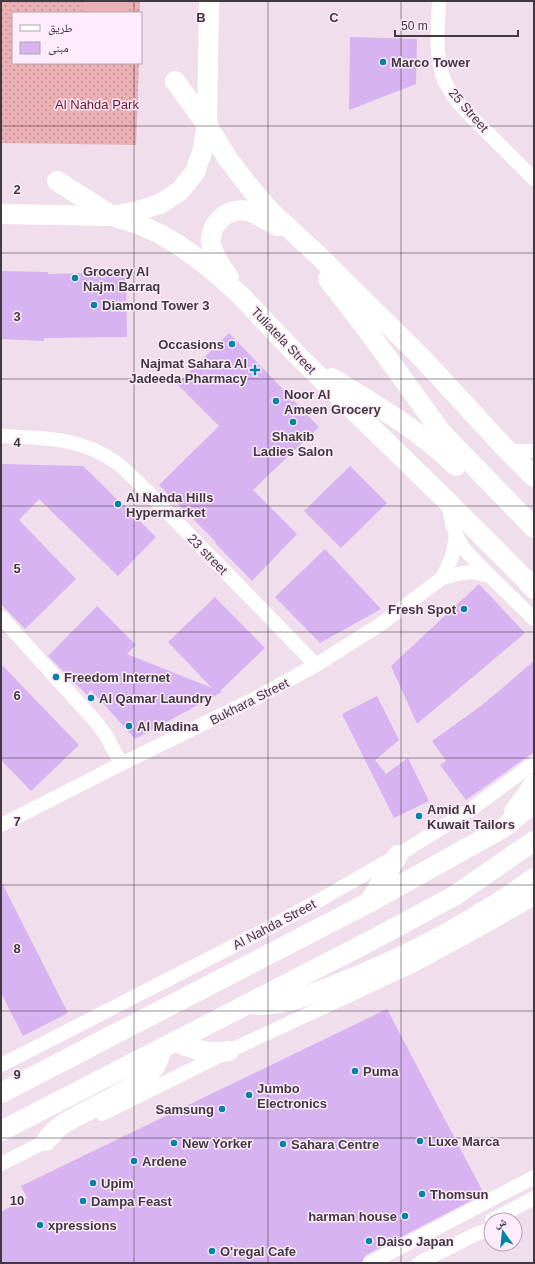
<svg xmlns="http://www.w3.org/2000/svg" width="535" height="1264" font-family="Helvetica,'Noto Naskh Arabic',sans-serif">
<style>
.grass{fill:url(#grass-dots)}
.garden{fill:#eab0b4}
.building{fill:#d7b3f1}
.lines{fill:none;stroke-linecap:round;stroke-linejoin:round}
.street{stroke:#fff;stroke-width:14}
.secondary{stroke:#fff;stroke-width:20}
.grid{fill:none;stroke:#40393f;stroke-width:1;stroke-opacity:0.55}
.poi-dot{fill:#0083a7;stroke:#feebfb;stroke-width:1.5}
.labels{text-anchor:middle;stroke-width:3;stroke-linejoin:round;paint-order:stroke}
.poi-label{font-size:13px;font-weight:bold;fill:#40393f;stroke:#feebfb;text-anchor:start}
.park-label{font-size:13px;fill:#6c1127;stroke:#feebfb}
.street-label{font-size:13px;fill:#40393f;stroke:#feebfb}
.grid-label{font-size:13px;text-anchor:middle;font-weight:bold;fill:#40393f;stroke:#feebfb;stroke-width:3;stroke-linejoin:round;paint-order:stroke}
</style>
<defs>
<pattern id="grass-dots" width="8" height="8" patternUnits="userSpaceOnUse"><rect width="8" height="8" fill="#eab0b4"/><path d="M2 2h.1M6 6h.1" fill="none" stroke="#bf9094" stroke-width="1.8" stroke-linecap="round"/></pattern>
</defs>
<rect width="100%" height="100%" fill="#f0deed"/>
<polygon class="grass" points="1,1 140,1 140,13 13,13 13,63 139,63 136,145 1,143"/>
<polygon class="garden" points="83,1 129,1 129,13 82,13"/>
<g class="building">
<polygon points="350,37 417,39 416,84 349,110"/>
<polygon points="1,271 48,272 48,274 126,272 127,337 44,338 44,341 1,339"/>
<polygon points="229,333 319,427 253,490 297,534 252,581 215,543 216,542 159,485 219,426 177,384"/>
<polygon points="1,464 83,466 156,537 118,576 39,499 19,520 76,579 25,629 1,604"/>
<polygon points="350,466 387,503 341,548 304,511"/>
<polygon points="325,549 381,609 320,643 275,597"/>
<polygon points="479,584 525,633 417,724 391,666"/>
<polygon points="215,597 265,648 220,691 222,692 135,739 91,690 87,695 48,656 97,606 136,645 127,654 212,688 168,642"/>
<polygon points="534,661 534,752 466,800 440,765 446,761 432,741 481,706"/>
<polygon points="1,664 79,745 31,791 1,760"/>
<polygon points="377,696 399,740 375,760 386,774 408,758 429,801 394,818 342,714"/>
<polygon points="1,881 68,1013 23,1036 1,993"/>
<polygon points="387,1009 484,1194 366,1255 363,1259 362,1263 1,1263 1,1212 27,1198 21,1186"/>
</g>
<g class="lines">
<g class="street">
<path d="M439,1c-1,23 -4,50 3,73 8,25 31,44 49,62 14,14 29,29 43,43"/>
<path d="M1,436c42,2 81,1 116,27 8,6 14,13 21,19l178,183"/>
<polyline points="505,448 515,451 534,451"/>
<polyline points="448,502 452,523 456,535 464,549 490,576 534,619"/>
<polyline points="442,578 452,557 456,535"/>
<polyline points="1,617 97,723 107,737 121,764"/>
<polyline points="1,825 121,764 254,699 316,665 381,624 442,578 462,573 471,572 490,576"/>
<polyline points="1,1065 257,934 320,900 398,855 470,810 534,763"/>
<polyline points="102,1114 229,1051 412,966 491,923 534,898"/>
<polyline points="1,1164 54,1137"/>
<polyline points="492,1220 534,1198"/>
<polyline points="370,1263 534,1177"/>
<polyline points="419,1263 478,1233 491,1230"/>
</g>
<g class="secondary">
<polyline points="175,81 207,125 228,159 248,185 269,210 319,256 423,359 505,448 534,477"/>
<polyline points="57,181 112,216 138,224 160,234 177,244 193,255 217,274 241,296 300,358 448,502 525,579 534,589"/>
<polyline points="1,214 112,216 137,211 160,204 180,191 195,172 203,149 207,125 209,1"/>
<path d="M229,278c-6,-10 -14,-19 -17,-30 -6,-21 14,-42 36,-37 10,3 20,11 30,15"/>
<polyline points="328,279 371,335 442,433 534,528"/>
<path d="M332,378c44,27 87,52 124,88"/>
<polyline points="514,812 534,784"/>
<polyline points="370,901 398,855"/>
<path d="M255,1005c30,1 58,-11 85,-22 69,-27 134,-62 194,-105"/>
<path d="M175,1041c18,9 34,13 54,10"/>
<polyline points="1,1093 370,902 503,828 534,803"/>
<polyline points="1,1131 376,938 454,896 534,841"/>
<path d="M46,1141c8,-12 18,-18 31,-25 19,-10 65,-31 77,-48 4,-6 6,-13 8,-20"/>
</g>
</g>
<path class="grid" d="M134,1v12M268,1v1262M401,1v1262M134,63v1200M1,126h533M1,253h533M1,379h533M1,506h533M1,632h533M1,758h533M1,885h533M1,1011h533M1,1138h533"/>
<g class="poi-dot">
<circle cx="383" cy="62" r="4"/>
<circle cx="75" cy="278" r="4"/>
<circle cx="94" cy="305" r="4"/>
<circle cx="232" cy="344" r="4"/>
<path d="M253 364h4v4h4v4h-4v4h-4v-4h-4v-4h4z"/>
<circle cx="276" cy="401" r="4"/>
<circle cx="293" cy="422" r="4"/>
<circle cx="118" cy="504" r="4"/>
<circle cx="464" cy="609" r="4"/>
<circle cx="56" cy="677" r="4"/>
<circle cx="91" cy="698" r="4"/>
<circle cx="129" cy="726" r="4"/>
<circle cx="419" cy="816" r="4"/>
<circle cx="355" cy="1071" r="4"/>
<circle cx="249" cy="1095" r="4"/>
<circle cx="222" cy="1109" r="4"/>
<circle cx="420" cy="1141" r="4"/>
<circle cx="174" cy="1143" r="4"/>
<circle cx="283" cy="1144" r="4"/>
<circle cx="134" cy="1161" r="4"/>
<circle cx="93" cy="1183" r="4"/>
<circle cx="422" cy="1194" r="4"/>
<circle cx="83" cy="1201" r="4"/>
<circle cx="405" cy="1216" r="4"/>
<circle cx="40" cy="1225" r="4"/>
<circle cx="369" cy="1241" r="4"/>
<circle cx="212" cy="1251" r="4"/>
</g>
<g class="labels">
<g class="poi-label">
<text x="391" y="67">Marco Tower</text>
<text x="83" y="276">Grocery Al<tspan x="83" dy="15">Najm Barraq</tspan></text>
<text x="102" y="310">Diamond Tower 3</text>
<text x="224" y="349" text-anchor="end">Occasions</text>
<text x="247" y="368" text-anchor="end">Najmat Sahara Al<tspan x="247" dy="15">Jadeeda Pharmacy</tspan></text>
<text x="284" y="399">Noor Al<tspan x="284" dy="15">Ameen Grocery</tspan></text>
<text x="293" y="441" text-anchor="middle">Shakib<tspan x="293" dy="15">Ladies Salon</tspan></text>
<text x="126" y="502">Al Nahda Hills<tspan x="126" dy="15">Hypermarket</tspan></text>
<text x="456" y="614" text-anchor="end">Fresh Spot</text>
<text x="64" y="682">Freedom Internet</text>
<text x="99" y="703">Al Qamar Laundry</text>
<text x="137" y="731">Al Madina</text>
<text x="427" y="814">Amid Al<tspan x="427" dy="15">Kuwait Tailors</tspan></text>
<text x="363" y="1076">Puma</text>
<text x="257" y="1093">Jumbo<tspan x="257" dy="15">Electronics</tspan></text>
<text x="214" y="1114" text-anchor="end">Samsung</text>
<text x="428" y="1146">Luxe Marca</text>
<text x="182" y="1148">New Yorker</text>
<text x="291" y="1149">Sahara Centre</text>
<text x="142" y="1166">Ardene</text>
<text x="101" y="1188">Upim</text>
<text x="430" y="1199">Thomsun</text>
<text x="91" y="1206">Dampa Feast</text>
<text x="397" y="1221" text-anchor="end">harman house</text>
<text x="48" y="1230">xpressions</text>
<text x="377" y="1246">Daiso Japan</text>
<text x="220" y="1256">O'regal Cafe</text>
</g>
<g class="park-label">
<text x="97" y="109">Al Nahda Park</text>
</g>
<g class="street-label">
<text transform="translate(469 110) rotate(49)" y="5">25 Street</text>
<text transform="translate(284 340) rotate(46)" y="5">Tuliatela Street</text>
<text transform="translate(208 554) rotate(46)" y="5">23 street</text>
<text transform="translate(249 701) rotate(-27)" y="5">Bukhara Street</text>
<text transform="translate(274 924) rotate(-28)" y="5">Al Nahda Street</text>
</g>
</g>
<g class="grid-label">
<text x="201" y="22">B</text>
<text x="334" y="22">C</text>
<text x="17" y="194">2</text>
<text x="17" y="321">3</text>
<text x="17" y="447">4</text>
<text x="17" y="573">5</text>
<text x="17" y="700">6</text>
<text x="17" y="826">7</text>
<text x="17" y="953">8</text>
<text x="17" y="1079">9</text>
<text x="17" y="1205">10</text>
</g>
<rect width="535" height="1264" fill="none" stroke="#40393f" stroke-width="4"/>
<rect x="12" y="12" width="130" height="52" fill="#feebfb" stroke="#b2a4b0"/>
<rect x="20" y="25" width="20" height="6" fill="#ffffff" stroke="#b2a4b0"/>
<text x="48" y="32" font-size="12" fill="#40393f">طريق</text>
<rect x="20" y="42" width="20" height="12" fill="#d7b3f1" stroke="#b2a4b0"/>
<text x="48" y="52" font-size="12" fill="#40393f">مبنى</text>
<g transform="translate(503 1232) rotate(345)"><circle r="19" fill="#feebfb" stroke="#b2a4b0"/>
<path d="M0-3L7 15L0 10L-7 15Z" fill="#0083a7"/>
<text y="-6" font-size="11" font-weight="bold" text-anchor="middle" fill="#40393f">ش</text>
</g>
<path d="M395 30v6h123v-6" fill="none" stroke="#40393f" stroke-width="2"/>
<text x="401" y="30" font-size="12" fill="#40393f" stroke="#feebfb" stroke-width="3" paint-order="stroke">50 m</text>
</svg>
